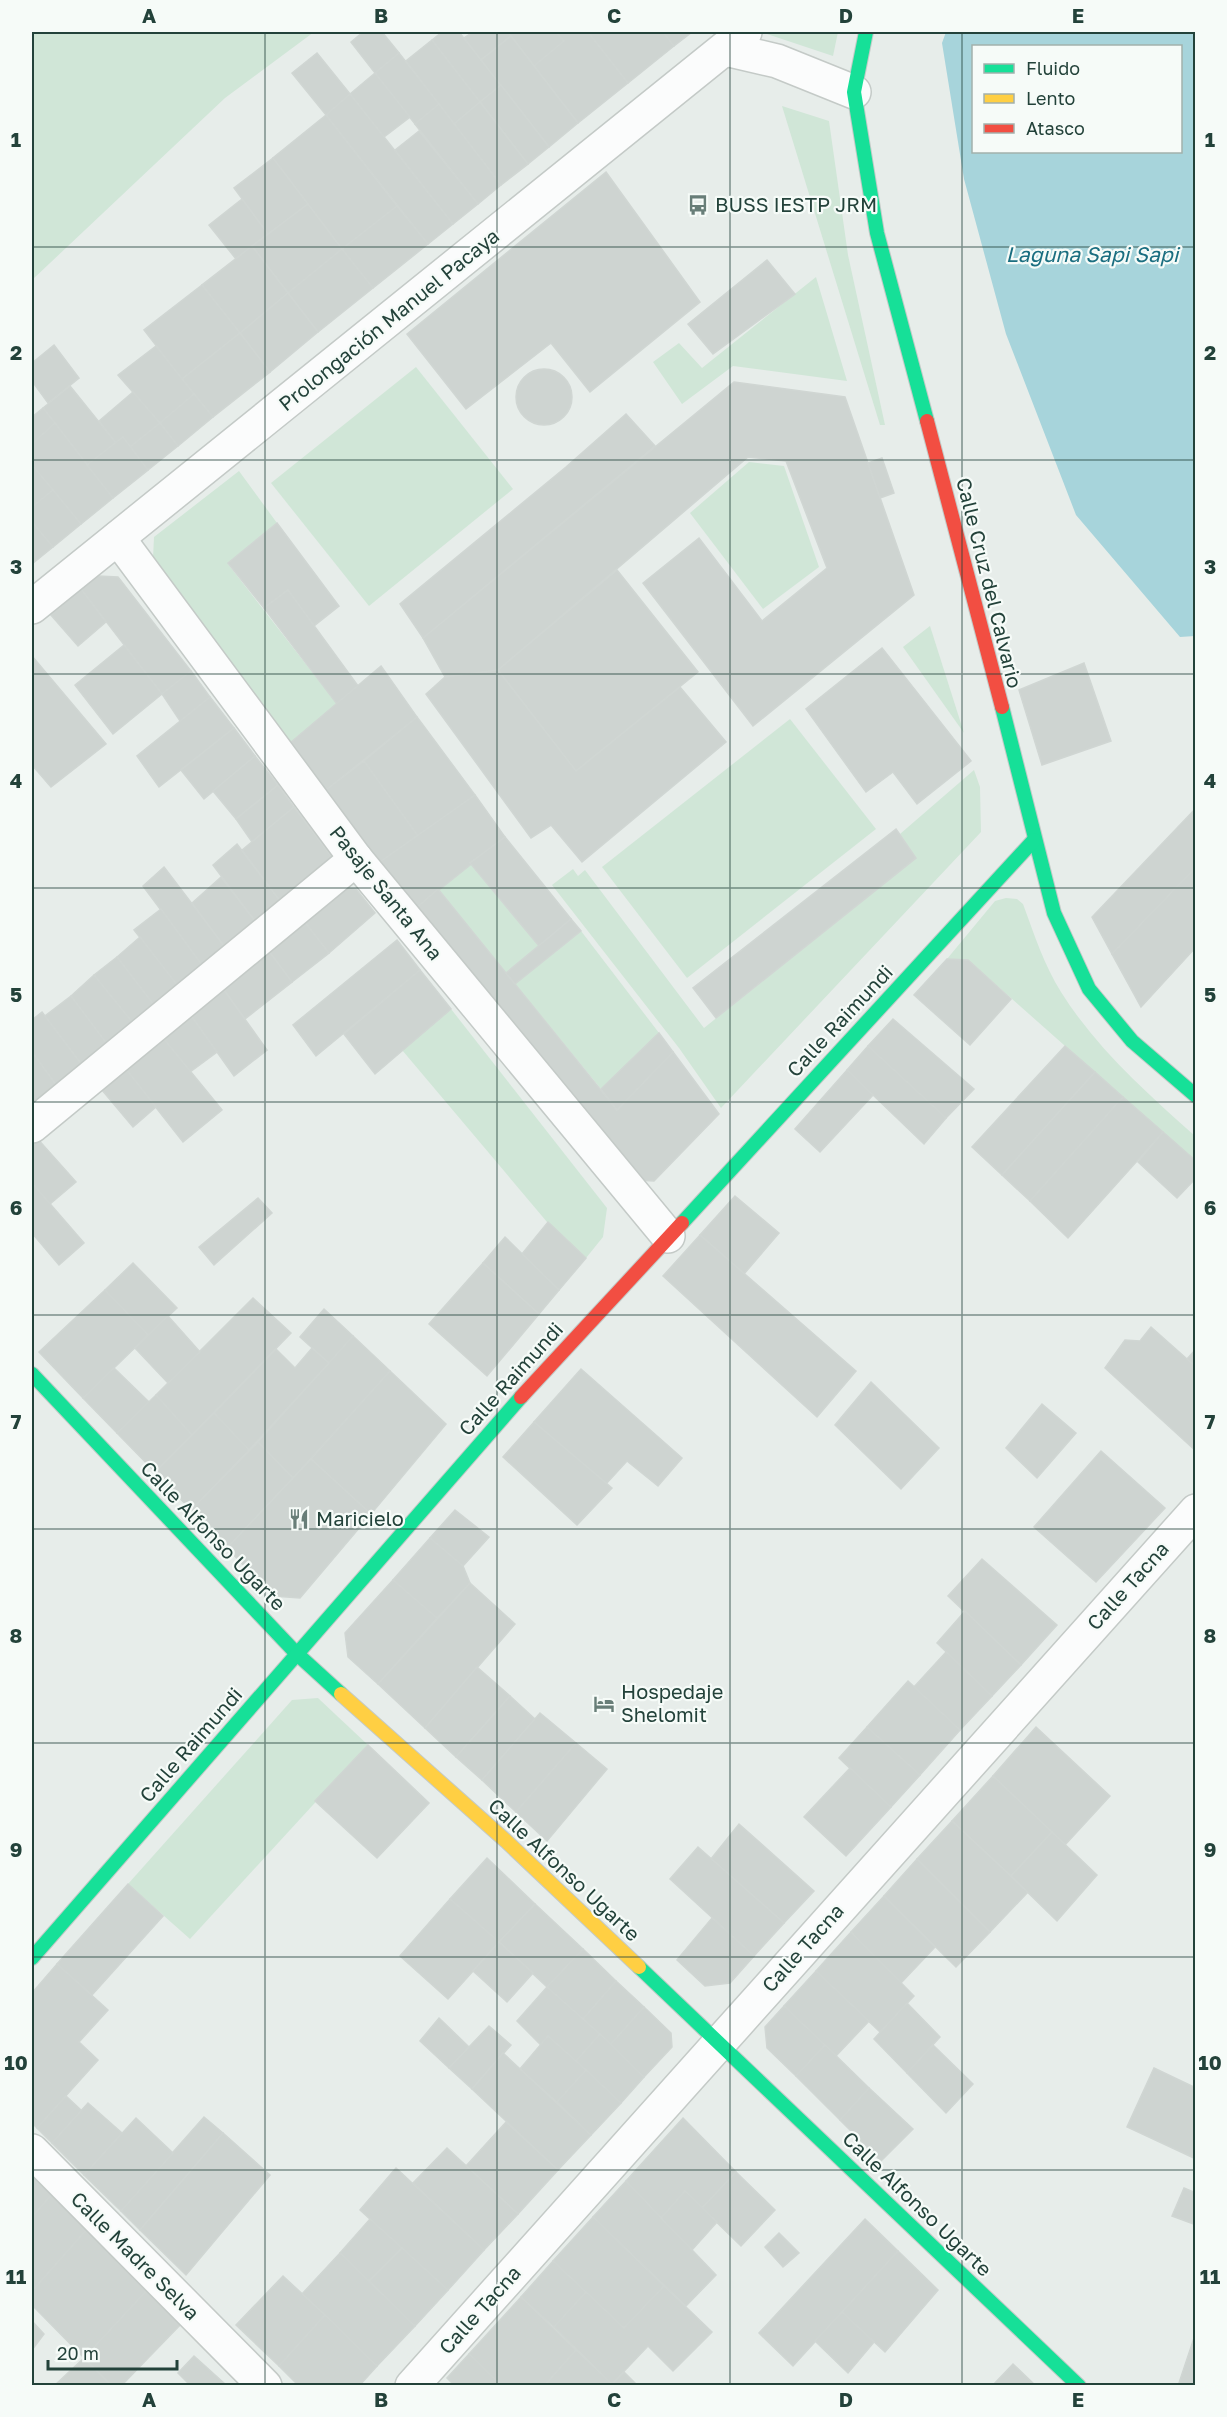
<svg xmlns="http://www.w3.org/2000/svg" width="1227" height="2417" font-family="'Golos Text',sans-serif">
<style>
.green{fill:#d0e6d7}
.water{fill:#a7d4db;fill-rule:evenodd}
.building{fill:#ced4d1;stroke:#d0d6d3;stroke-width:1.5}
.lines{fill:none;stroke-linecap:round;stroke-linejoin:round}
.street-casing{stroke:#c4cac7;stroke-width:36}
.fast-casing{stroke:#c3cac7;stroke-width:16}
.slow-casing{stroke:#c3cac7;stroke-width:16}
.jam-casing{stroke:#c3cac7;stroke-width:16}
.street{stroke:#fbfcfc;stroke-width:33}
.fast{stroke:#16e098;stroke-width:14}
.slow{stroke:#ffcf43;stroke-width:14}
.jam{stroke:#f24e42;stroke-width:14}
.grid{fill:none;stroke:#23423a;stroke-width:1.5;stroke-opacity:0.55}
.labels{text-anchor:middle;stroke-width:4.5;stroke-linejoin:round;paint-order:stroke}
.poi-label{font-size:20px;fill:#23423a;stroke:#f6fbf8;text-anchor:start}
.street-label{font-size:20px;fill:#23423a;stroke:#f6fbf8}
.water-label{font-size:21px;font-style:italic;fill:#1a6e80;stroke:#f6fbf8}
.neatline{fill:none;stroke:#23423a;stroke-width:2}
.grid-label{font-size:20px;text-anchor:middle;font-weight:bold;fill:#23423a}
</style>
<rect width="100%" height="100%" fill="#e7edea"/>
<g class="green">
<polygon points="32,32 314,32 225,98 32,280"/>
<polygon points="770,32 838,32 833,56 767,34"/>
<polygon points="782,106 829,121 848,255 885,425 880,425"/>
<polygon points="816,277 847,381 733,366 682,404 653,362 679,343 702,368"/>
<polygon points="416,367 513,489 369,606 271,483"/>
<polygon points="749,462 784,466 819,567 763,609 690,513"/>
<polygon points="239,471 277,523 228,564 337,704 290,743 153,558 154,537"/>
<polygon points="930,626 964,733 903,647"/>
<polygon points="790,719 876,829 687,978 602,867"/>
<polygon points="974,770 980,787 981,832 721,1108 679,1048 552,885 573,869 578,876 585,870 704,1028 916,858 900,834"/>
<polygon points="470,863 539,946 506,973 438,889"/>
<path d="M1006,898l11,1 6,5c11,30 21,61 38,88 35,56 86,101 134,144v25l-227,-201 -21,-1 48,-58z"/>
<polygon points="581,931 659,1033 601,1089 515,984"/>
<polygon points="451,1009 607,1208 603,1237 586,1258 547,1222 402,1050"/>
<polygon points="318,1698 368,1745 190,1939 128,1884 292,1700"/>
</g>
<path class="water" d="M946,32h249v604l-15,1 -104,-122 -70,-181 -42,-155 -22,-136zM974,46h206v106h-206z"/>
<g class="building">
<polygon points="363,32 382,32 399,53 375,73 351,42"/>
<polygon points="442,32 459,32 501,85 480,102 432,40"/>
<polygon points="473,32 508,32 511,36 481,60 464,38"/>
<polygon points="508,32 556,32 564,41 534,66"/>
<polygon points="556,32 588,32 628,83 578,123 534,66 564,41"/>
<polygon points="588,32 663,32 674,46 628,83"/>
<polygon points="663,32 692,32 674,46"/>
<polygon points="511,36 578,123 549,147 481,60"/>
<polygon points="432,40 480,102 454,124 406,61"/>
<polygon points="317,53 350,94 326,115 292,73"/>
<polygon points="399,53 439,104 415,124 375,73"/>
<polygon points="375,73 410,117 384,137 350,94"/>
<polygon points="501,85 549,147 528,164 480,102"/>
<polygon points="350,94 453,224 428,244 326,115"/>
<polygon points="480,102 528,164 501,185 454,124"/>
<polygon points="439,104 501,185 478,204 415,124"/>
<polygon points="326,115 397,206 342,249 273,158"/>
<polygon points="419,131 478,204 453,224 395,150"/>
<polygon points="273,158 308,204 268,234 234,188"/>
<polygon points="606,172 700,302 590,392 551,343 466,409 407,334"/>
<polygon points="242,199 268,234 236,259 209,225"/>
<polygon points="308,204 342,249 288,293 252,246"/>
<polygon points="397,206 428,244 373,288 342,249"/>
<polygon points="252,246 288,293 240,333 202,285"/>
<polygon points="342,249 373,288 318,332 288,293"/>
<polygon points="767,260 795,294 713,354 688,324"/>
<polygon points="202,285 240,333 182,379 144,330"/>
<polygon points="288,293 318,332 270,372 240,333"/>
<polygon points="240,333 270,372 213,417 182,379"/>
<polygon points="54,345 79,378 48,403 32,381 32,363"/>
<polygon points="156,346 194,394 160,423 118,375"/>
<circle cx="544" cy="397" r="28"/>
<polygon points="734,382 845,397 914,595 753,726 643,583 699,538 762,621 827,568 786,461 748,457 498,670 445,677 423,638"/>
<polygon points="70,386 116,443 87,465 43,408"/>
<polygon points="133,392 160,423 130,447 123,437 116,443 99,421"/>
<polygon points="194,394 213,417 178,446 160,423"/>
<polygon points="43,408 55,423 32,444 32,417"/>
<polygon points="626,414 655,446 423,638 400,604 566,467"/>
<polygon points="55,423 113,498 81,524 32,465 32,444"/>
<polygon points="160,423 178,446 148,470 130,447"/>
<polygon points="123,437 148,470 113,498 87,465"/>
<polygon points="882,458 894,493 880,498 868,463"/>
<polygon points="32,465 53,490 32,507"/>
<polygon points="53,490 81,524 53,547 32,522 32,507"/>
<polygon points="32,522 53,547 32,564"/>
<polygon points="277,523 339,606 314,626 288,590 264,608 228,563"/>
<polygon points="617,570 698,672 576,771 498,670"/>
<polygon points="98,576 118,577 191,671 162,694 81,589"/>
<polygon points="81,589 106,622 78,646 51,615"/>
<polygon points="288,590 358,686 337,704 264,608"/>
<polygon points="124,645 162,694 113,734 75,685"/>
<polygon points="882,648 971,761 917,804 893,772 866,792 806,709"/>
<polygon points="32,656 106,744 51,787 32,765"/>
<polygon points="1084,663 1111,741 1042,765 1019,690"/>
<polygon points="381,666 417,717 326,790 290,743"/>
<polygon points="498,670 576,771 680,687 726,742 582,862 551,825 531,838 426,694 445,677"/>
<polygon points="191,671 210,697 180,721 162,694"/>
<polygon points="210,697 234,728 159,787 137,756"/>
<polygon points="417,717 475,795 418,836 364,761"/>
<polygon points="234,728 255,756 204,799 181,770"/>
<polygon points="255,756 278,785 236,819 213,791"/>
<polygon points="364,761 418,836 380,862 326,790"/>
<polygon points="278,785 294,807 252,842 236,819"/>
<polygon points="475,795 505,837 414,910 380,862"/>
<polygon points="294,807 332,857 280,901 242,850"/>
<polygon points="1196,808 1196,867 1112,954 1092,917"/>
<polygon points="896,829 916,858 716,1018 693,988"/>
<polygon points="505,837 571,919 539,946 470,863"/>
<polygon points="237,844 280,901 255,921 213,865"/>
<polygon points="164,867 224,946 202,965 143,886"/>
<polygon points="1196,867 1196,947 1141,1007 1112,954"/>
<polygon points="221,877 255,921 224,946 192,903"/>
<polygon points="335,888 356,889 375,913 329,953 300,916"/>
<polygon points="438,889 617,1110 673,1052 719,1114 654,1181 636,1180 414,910"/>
<polygon points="161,909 202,965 178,986 134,930"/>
<polygon points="300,916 329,953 292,982 265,946"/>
<polygon points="571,919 581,931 515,984 506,973"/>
<polygon points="140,937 178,986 154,1005 117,957"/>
<polygon points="397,940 420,970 316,1056 293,1025"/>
<polygon points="265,946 292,982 245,1019 219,983"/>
<polygon points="117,957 154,1005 133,1023 94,975"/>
<polygon points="947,959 968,960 1011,999 970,1045 914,995"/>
<polygon points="420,970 451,1009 375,1074 344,1034"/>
<polygon points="94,975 133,1023 107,1044 71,996"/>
<polygon points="219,983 267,1050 234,1076 187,1010"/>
<polygon points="71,996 107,1044 82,1065 45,1016"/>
<polygon points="187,1010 217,1052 190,1072 159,1033"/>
<polygon points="42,1012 82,1065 57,1086 32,1052 32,1020"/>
<polygon points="893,1019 974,1089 946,1118 868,1046"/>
<polygon points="159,1033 222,1110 183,1142 122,1064"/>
<polygon points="659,1033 673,1052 617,1110 601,1089"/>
<polygon points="868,1046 946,1118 924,1144 847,1070"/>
<polygon points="1065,1046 1095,1072 1002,1175 972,1147"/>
<polygon points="32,1052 57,1086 32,1107"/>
<polygon points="122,1064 156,1107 133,1127 97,1084"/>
<polygon points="847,1070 873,1095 820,1152 795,1129"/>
<polygon points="1095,1072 1123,1097 1030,1201 1002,1175"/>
<polygon points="1123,1097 1163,1132 1068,1238 1030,1201"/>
<polygon points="1163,1132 1196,1161 1196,1178 1177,1198 1138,1162"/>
<polygon points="35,1136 76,1182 50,1204 32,1183 32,1139"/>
<polygon points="32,1183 84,1243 59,1265 32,1233"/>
<polygon points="735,1196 779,1233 744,1274 700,1235"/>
<polygon points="258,1198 272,1213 214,1265 199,1247"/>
<polygon points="548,1222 586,1258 559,1290 522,1254"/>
<polygon points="700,1235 856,1371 817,1417 663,1276"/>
<polygon points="505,1237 559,1290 539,1314 483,1263"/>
<polygon points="133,1263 177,1308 148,1335 105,1290"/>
<polygon points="483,1263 539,1314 487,1376 429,1324"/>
<polygon points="105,1290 148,1335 83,1398 39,1352"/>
<polygon points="253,1298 291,1333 192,1435 156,1395"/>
<polygon points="324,1309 353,1336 329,1363 300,1337"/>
<polygon points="168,1316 200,1352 168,1383 135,1348"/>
<polygon points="1151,1327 1196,1367 1196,1451 1105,1368 1125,1340 1140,1341"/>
<polygon points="353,1336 390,1371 293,1478 258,1442"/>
<polygon points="312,1348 329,1363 249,1450 214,1413 276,1349 295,1368"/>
<polygon points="1196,1349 1196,1367 1187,1359"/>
<polygon points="114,1368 149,1402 117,1433 83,1398"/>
<polygon points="581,1369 682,1458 658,1486 627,1461 606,1484 534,1422"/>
<polygon points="390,1371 446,1424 371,1514 311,1459"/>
<polygon points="871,1382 939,1448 901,1489 835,1425"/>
<polygon points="156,1395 192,1435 155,1472 117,1433"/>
<polygon points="1042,1404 1076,1433 1037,1478 1006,1448"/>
<polygon points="214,1413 249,1450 191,1510 155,1472"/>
<polygon points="534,1422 612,1488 577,1525 503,1457"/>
<polygon points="258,1442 293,1478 227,1548 191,1510"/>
<polygon points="1101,1451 1165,1508 1096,1582 1034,1527"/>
<polygon points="311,1459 371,1514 300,1598 273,1596 227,1548"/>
<polygon points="455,1510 489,1537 463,1566 430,1538"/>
<polygon points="430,1538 463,1566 470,1583 437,1618 393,1580"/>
<polygon points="982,1559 1057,1625 1021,1665 948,1596"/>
<polygon points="393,1580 437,1618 378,1684 348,1657 345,1633"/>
<polygon points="470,1583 515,1624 425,1728 378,1684"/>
<polygon points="965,1611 1021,1665 992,1696 937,1643"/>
<polygon points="946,1652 992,1696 960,1730 914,1687"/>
<polygon points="477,1667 510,1696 456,1757 425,1728"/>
<polygon points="908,1681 960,1730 920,1775 867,1727"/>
<polygon points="510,1696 535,1719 482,1780 456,1757"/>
<polygon points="540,1713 576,1743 516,1812 482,1780"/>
<polygon points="867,1727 920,1775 891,1807 839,1758"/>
<polygon points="1036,1727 1110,1796 1065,1845 993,1776"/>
<polygon points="576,1743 607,1769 547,1841 516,1812"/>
<polygon points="368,1745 429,1803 377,1858 315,1801"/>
<polygon points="850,1768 891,1807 846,1856 804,1817"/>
<polygon points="993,1776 1052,1832 1011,1876 952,1821"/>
<polygon points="952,1821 1028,1892 990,1932 917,1859"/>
<polygon points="739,1824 814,1891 784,1923 711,1859"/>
<polygon points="1052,1832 1097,1875 1057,1921 1011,1876"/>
<polygon points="698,1847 784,1923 754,1956 670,1879"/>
<polygon points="487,1858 535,1904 499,1942 450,1899"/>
<polygon points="917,1859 990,1932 956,1967 884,1896"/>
<polygon points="128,1884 163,1916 92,1995 57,1964"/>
<polygon points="884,1896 935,1947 901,1983 851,1932"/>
<polygon points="450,1899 499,1942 448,1999 400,1956"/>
<polygon points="535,1904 583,1949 547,1987 499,1942"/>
<polygon points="712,1918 754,1956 730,1983 705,1986 677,1960"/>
<polygon points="851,1932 914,1996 880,2032 816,1971"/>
<polygon points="499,1942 533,1973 507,2002 473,1971"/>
<polygon points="583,1949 616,1981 583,2019 547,1987"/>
<polygon points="57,1964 108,2010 79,2042 98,2060 37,2128 32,2123 32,1993"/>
<polygon points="816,1971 869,2021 836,2056 784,2006"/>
<polygon points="616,1981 644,2007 610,2045 583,2019"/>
<polygon points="547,1987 600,2034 576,2061 548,2036 541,2045 517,2021"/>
<polygon points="907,2003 940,2037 907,2073 874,2039"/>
<polygon points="784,2006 825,2045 796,2076 767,2048 765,2027"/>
<polygon points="644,2007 671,2033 672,2047 644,2077 610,2045"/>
<polygon points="439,2018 469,2047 449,2068 420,2041"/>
<polygon points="489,2026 511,2045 472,2089 449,2068"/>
<polygon points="600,2034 644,2077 621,2103 576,2061"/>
<polygon points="548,2036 586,2070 557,2102 520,2069"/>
<polygon points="825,2045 869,2088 840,2120 796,2076"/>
<polygon points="933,2045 973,2084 946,2113 907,2073"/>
<polygon points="503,2053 591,2135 558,2170 472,2089"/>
<polygon points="1154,2068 1196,2088 1196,2159 1127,2127"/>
<polygon points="586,2070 621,2103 591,2135 557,2102"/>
<polygon points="869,2088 913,2129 881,2161 840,2120"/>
<polygon points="66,2096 82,2111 52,2143 37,2128"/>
<polygon points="88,2103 122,2133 84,2175 52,2143"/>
<polygon points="204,2117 223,2133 140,2230 121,2211"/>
<polygon points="136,2118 173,2153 121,2211 84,2175"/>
<polygon points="683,2118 736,2172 702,2208 685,2191 661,2218 626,2181"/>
<polygon points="506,2122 558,2170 518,2214 466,2166"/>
<polygon points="223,2133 270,2175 186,2275 140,2230"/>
<polygon points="447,2148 518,2214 484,2250 413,2183"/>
<polygon points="396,2168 484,2250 448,2290 360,2210"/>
<polygon points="32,2172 53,2193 32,2217"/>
<polygon points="736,2172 775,2210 741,2246 702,2208"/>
<polygon points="626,2181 716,2275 686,2306 593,2217"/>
<polygon points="1184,2188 1196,2193 1196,2225 1172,2216"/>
<polygon points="685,2191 717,2222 692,2250 661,2218"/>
<polygon points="53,2193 88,2228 32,2291 32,2217"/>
<polygon points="593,2217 664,2286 624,2328 553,2261"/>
<polygon points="370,2219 402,2248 369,2281 340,2253"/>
<polygon points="865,2219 898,2251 793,2366 759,2333"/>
<polygon points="88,2228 149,2288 84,2358 32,2305 32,2291"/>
<polygon points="779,2233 799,2253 783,2267 765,2247"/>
<polygon points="402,2248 448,2290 415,2326 369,2281"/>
<polygon points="898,2251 938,2290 885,2352 842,2312"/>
<polygon points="340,2253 415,2326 377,2366 302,2294"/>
<polygon points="553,2261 586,2292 554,2327 521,2297"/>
<polygon points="283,2276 325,2315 279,2366 236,2325"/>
<polygon points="664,2286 712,2332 673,2371 648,2346 612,2384 554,2327 586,2292 624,2328"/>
<polygon points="149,2288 183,2322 121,2386 112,2386 84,2358"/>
<polygon points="521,2297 576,2350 544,2386 502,2386 469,2354"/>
<polygon points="842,2312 874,2342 848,2373 815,2341"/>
<polygon points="325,2315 377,2366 359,2386 299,2386 279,2366"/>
<polygon points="32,2321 44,2334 32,2350"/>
<polygon points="1196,2332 1196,2386 1178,2386"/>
<polygon points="576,2350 612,2384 624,2372 638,2386 544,2386"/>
<polygon points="469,2354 502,2386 455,2386 447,2378"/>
<polygon points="194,2356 225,2384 223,2386 191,2386 178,2373"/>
<polygon points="84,2358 112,2386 55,2385"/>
<polygon points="1013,2364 1036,2386 992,2386"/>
</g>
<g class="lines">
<g class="street-casing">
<g id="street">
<polyline points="725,49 777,61 854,92"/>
<polyline points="118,538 356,859 668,1236"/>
<polyline points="32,607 745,32"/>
<polyline points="32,1126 356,859"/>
<polyline points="32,2151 265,2386"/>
<polyline points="412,2386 1196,1511"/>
</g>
</g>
<g class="fast-casing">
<g id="fast">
<polyline points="866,32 854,92 877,233 927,421"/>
<polyline points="1002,707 1054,913 1089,989 1132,1041 1196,1096"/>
<polyline points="682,1223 1034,840"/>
<polyline points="32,1374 296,1653 341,1694"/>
<polyline points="32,1958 521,1397"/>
<polyline points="639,1967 1079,2386"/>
</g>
</g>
<g class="slow-casing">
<polyline id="slow" points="341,1694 506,1841 639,1967"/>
</g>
<g class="jam-casing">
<g id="jam">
<polyline points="927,421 1002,707"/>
<polyline points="521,1397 682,1223"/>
</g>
</g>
<use href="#street" class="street"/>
<use href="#fast" class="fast"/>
<use href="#slow" class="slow"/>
<use href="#jam" class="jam"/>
</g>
<path class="grid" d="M265,32v2354M497,32v2354M730,32v2354M962,32v2354M32,247h1164M32,460h1164M32,674h1164M32,888h1164M32,1102h1164M32,1315h1164M32,1529h1164M32,1743h1164M32,1957h1164M32,2170h1164"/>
<defs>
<g id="bus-bare" transform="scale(1.62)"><path d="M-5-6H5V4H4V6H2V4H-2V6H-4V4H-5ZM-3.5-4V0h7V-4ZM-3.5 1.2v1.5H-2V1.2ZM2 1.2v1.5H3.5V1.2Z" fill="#687e78" stroke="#f6fbf8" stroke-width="2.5" paint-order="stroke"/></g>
<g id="restaurant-bare" transform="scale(1.62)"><path d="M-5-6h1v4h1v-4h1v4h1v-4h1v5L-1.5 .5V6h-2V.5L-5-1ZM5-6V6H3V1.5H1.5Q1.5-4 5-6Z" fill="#687e78" stroke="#f6fbf8" stroke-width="2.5" paint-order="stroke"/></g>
<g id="hotel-bare" transform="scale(1.62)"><path d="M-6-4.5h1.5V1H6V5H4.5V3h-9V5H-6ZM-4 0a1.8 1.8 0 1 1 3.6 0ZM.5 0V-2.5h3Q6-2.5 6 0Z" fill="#687e78" stroke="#f6fbf8" stroke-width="2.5" paint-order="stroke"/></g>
</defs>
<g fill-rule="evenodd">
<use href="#bus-bare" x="698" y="205"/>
<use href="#restaurant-bare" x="299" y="1519"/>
<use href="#hotel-bare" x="604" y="1704"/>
</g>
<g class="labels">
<g class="poi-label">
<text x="715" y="212">BUSS IESTP JRM</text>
<text x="316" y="1526">Maricielo</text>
<text x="621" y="1699">Hospedaje<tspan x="621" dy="23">Shelomit</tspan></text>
</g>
<g class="street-label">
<text transform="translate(389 320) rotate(-39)" y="7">Prolongación Manuel Pacaya</text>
<text transform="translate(989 583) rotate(76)" y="7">Calle Cruz del Calvario</text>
<text transform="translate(386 893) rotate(51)" y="7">Pasaje Santa Ana</text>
<text transform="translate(840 1021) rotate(-47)" y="7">Calle Raimundi</text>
<text transform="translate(511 1379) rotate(-48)" y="7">Calle Raimundi</text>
<text transform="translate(213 1536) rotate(46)" y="7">Calle Alfonso Ugarte</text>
<text transform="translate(1128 1586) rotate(-48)" y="7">Calle Tacna</text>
<text transform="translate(191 1745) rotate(-49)" y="7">Calle Raimundi</text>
<text transform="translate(564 1870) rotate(43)" y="7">Calle Alfonso Ugarte</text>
<text transform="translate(803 1948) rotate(-48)" y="7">Calle Tacna</text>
<text transform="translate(917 2204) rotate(44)" y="7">Calle Alfonso Ugarte</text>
<text transform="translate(135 2256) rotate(45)" y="7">Calle Madre Selva</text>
<text transform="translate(480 2310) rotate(-48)" y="7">Calle Tacna</text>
</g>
<g class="water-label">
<text x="1092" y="262">Laguna Sapi Sapi</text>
</g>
</g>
<rect width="1227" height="2417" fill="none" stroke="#f6fbf8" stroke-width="66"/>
<rect x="972" y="45" width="210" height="108" fill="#f6fbf8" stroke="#a2b1ac" stroke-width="1.5"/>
<rect x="984" y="64" width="30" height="9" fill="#16e098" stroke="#a2b1ac" stroke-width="1.5"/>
<text x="1026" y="75" font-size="18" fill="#23423a">Fluido</text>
<rect x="984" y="94" width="30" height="9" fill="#ffcf43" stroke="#a2b1ac" stroke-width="1.5"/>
<text x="1026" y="105" font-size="18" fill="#23423a">Lento</text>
<rect x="984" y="124" width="30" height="9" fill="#f24e42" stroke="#a2b1ac" stroke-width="1.5"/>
<text x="1026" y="135" font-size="18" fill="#23423a">Atasco</text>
<path d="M48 2360v9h129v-9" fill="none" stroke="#23423a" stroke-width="3"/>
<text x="57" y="2360" font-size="18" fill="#23423a" stroke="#f6fbf8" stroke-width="4.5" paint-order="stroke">20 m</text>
<rect x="33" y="33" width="1161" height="2351" class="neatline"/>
<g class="grid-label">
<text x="149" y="23">A</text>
<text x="381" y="23">B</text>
<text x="614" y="23">C</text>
<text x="846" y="23">D</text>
<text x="1078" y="23">E</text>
<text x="16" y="147">1</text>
<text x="1210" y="147">1</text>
<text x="16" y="360">2</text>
<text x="1210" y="360">2</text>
<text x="16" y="574">3</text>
<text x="1210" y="574">3</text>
<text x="16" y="788">4</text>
<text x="1210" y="788">4</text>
<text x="16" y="1002">5</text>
<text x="1210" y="1002">5</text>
<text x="16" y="1215">6</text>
<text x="1210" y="1215">6</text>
<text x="16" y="1429">7</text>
<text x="1210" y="1429">7</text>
<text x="16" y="1643">8</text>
<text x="1210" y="1643">8</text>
<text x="16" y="1857">9</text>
<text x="1210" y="1857">9</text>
<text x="16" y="2070">10</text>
<text x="1210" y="2070">10</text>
<text x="16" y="2284">11</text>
<text x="1210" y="2284">11</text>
<text x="149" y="2407">A</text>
<text x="381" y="2407">B</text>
<text x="614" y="2407">C</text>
<text x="846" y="2407">D</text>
<text x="1078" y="2407">E</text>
</g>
</svg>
